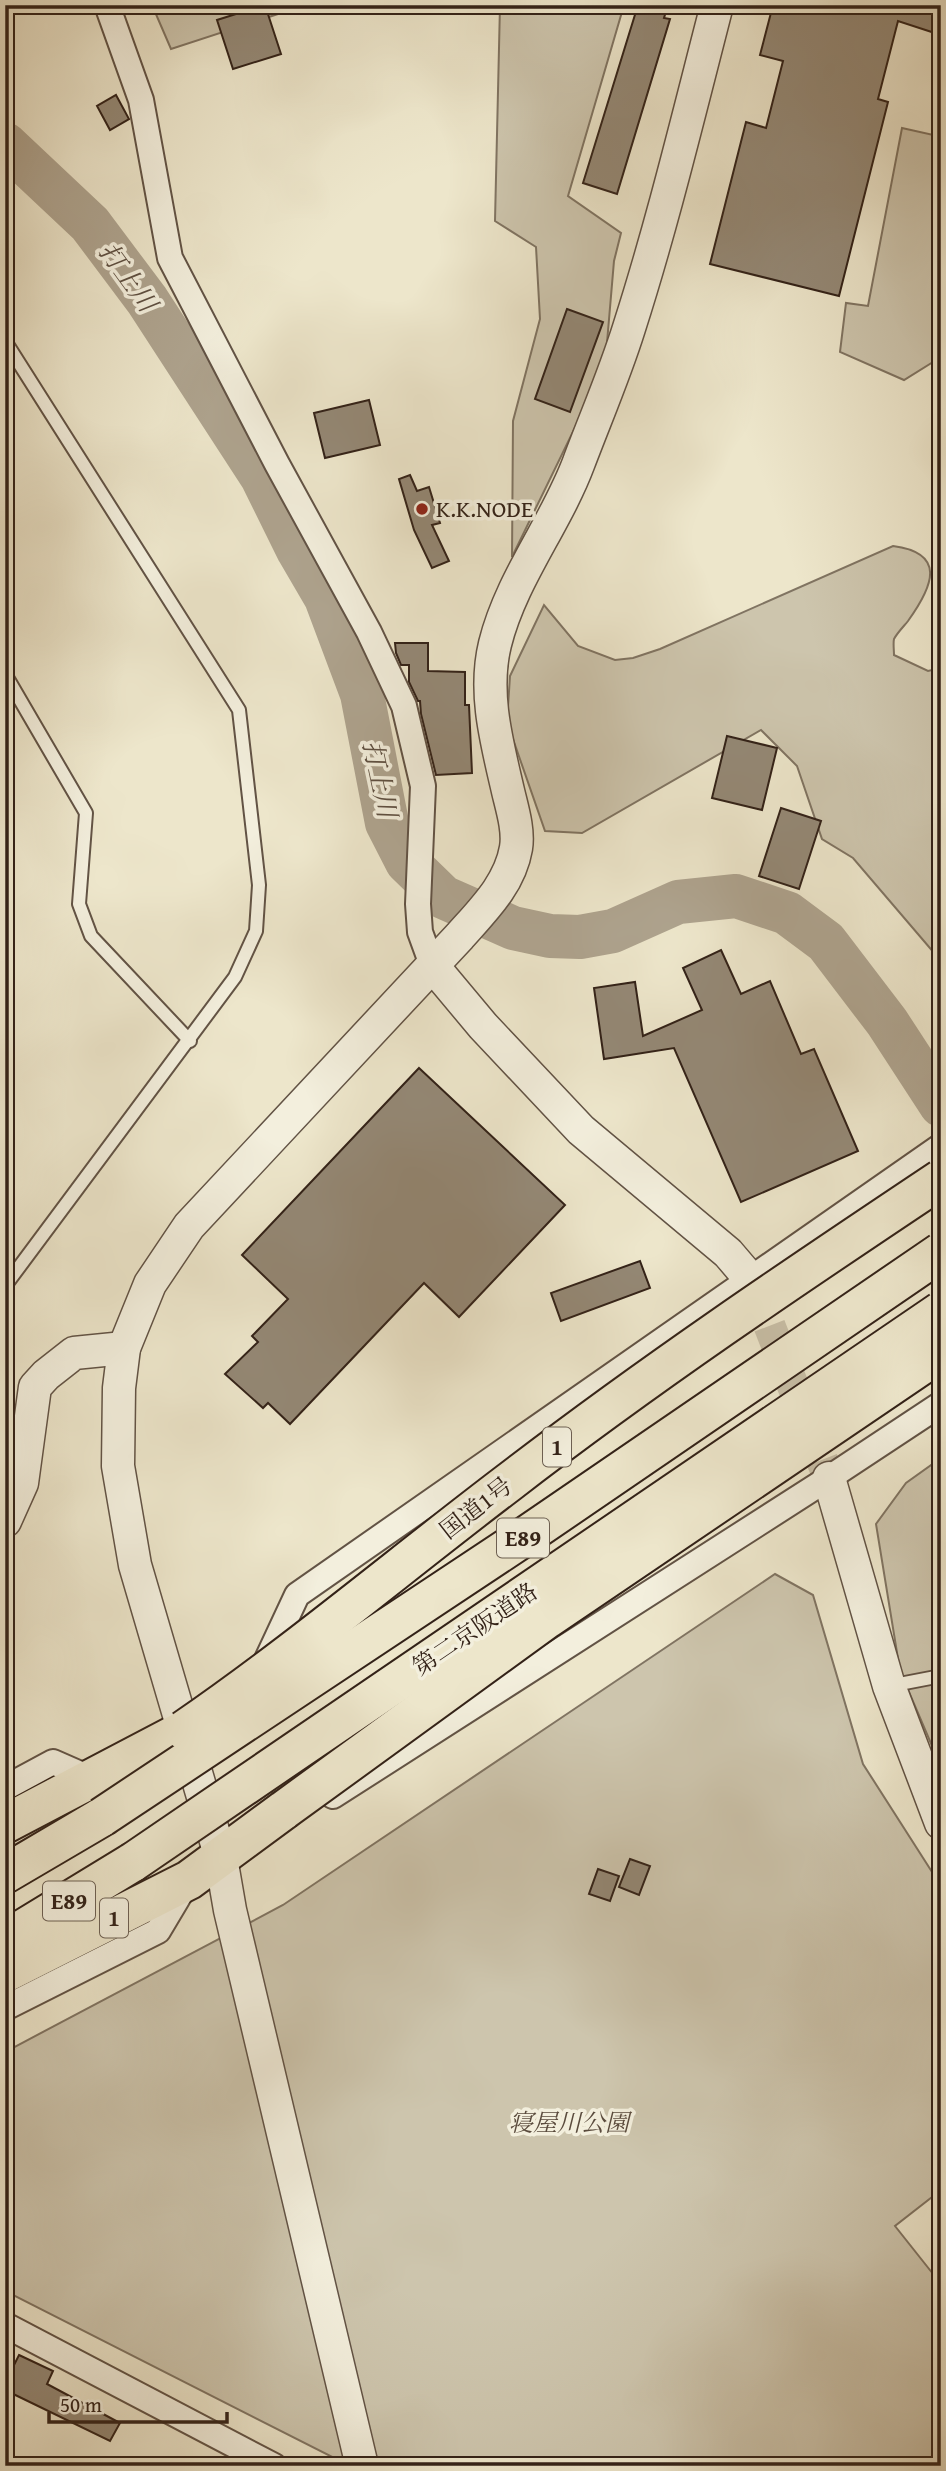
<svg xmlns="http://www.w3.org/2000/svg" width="946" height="2471" font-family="'Gentium Book Plus','Noto Serif JP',serif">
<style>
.green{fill:#cdc5ad;stroke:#807462;stroke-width:2}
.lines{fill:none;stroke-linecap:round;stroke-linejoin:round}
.river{stroke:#aea38e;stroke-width:44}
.building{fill:#948875;stroke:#332218;stroke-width:2}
.tertiary-tunnel{stroke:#c8bfa7;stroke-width:32;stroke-dasharray:32 16;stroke-linecap:butt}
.service-casing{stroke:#625345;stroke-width:16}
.minor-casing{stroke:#625345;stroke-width:28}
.tertiary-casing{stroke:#625345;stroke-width:35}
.trunk-casing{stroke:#332218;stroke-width:42}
.motorway-casing{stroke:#332218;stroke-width:42}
.service{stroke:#f3efdd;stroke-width:12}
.minor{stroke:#f3efdd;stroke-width:24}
.tertiary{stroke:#f3efdd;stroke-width:32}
.trunk{stroke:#ede6cb;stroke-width:38}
.motorway{stroke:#ede6cb;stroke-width:38}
.trunk-bridge-casing{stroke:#332218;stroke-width:42;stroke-linecap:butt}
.motorway-bridge-casing{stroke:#332218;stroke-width:42;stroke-linecap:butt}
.trunk-bridge{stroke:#ede6cb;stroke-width:38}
.motorway-bridge{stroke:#ede6cb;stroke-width:38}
.poi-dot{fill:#8f2418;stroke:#f3efdd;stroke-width:2.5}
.labels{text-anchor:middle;stroke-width:7;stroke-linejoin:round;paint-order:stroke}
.shield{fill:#f3efdd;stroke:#6d6053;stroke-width:2}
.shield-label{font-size:23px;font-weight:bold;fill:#332218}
.poi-label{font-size:24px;fill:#332218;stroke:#f3efdd;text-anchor:start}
.street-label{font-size:24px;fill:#332218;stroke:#f3efdd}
.park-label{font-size:24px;font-style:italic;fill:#5a4b3d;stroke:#f3efdd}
.water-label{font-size:26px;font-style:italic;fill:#5e4f41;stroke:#f3efdd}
</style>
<rect width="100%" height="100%" fill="#ede6cb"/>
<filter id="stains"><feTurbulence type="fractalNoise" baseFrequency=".00286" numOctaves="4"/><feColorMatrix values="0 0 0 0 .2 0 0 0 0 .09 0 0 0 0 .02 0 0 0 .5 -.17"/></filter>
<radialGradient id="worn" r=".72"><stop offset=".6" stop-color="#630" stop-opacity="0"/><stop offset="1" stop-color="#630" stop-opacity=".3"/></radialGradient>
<g class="green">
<polygon points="152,5 327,5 281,13 171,49"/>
<polygon points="500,5 624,5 568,196 621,233 614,261 605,366 512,557 513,421 540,319 536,247 495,221"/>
<polygon points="902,128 938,136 941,170 941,357 904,380 840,352 846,303 868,306"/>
<path d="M893,546c53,7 41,39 15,75 -4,5 -11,12 -14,18 -1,4 0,11 0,16l34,16 13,-3v293l-88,-103 -31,-19 -25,-73 -36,-36 -179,103 -37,-2 -38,-109 3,-46 34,-71 34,41 37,14 18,-2 27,-9z"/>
<polygon points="941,1458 941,1767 900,1671 876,1524 906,1483"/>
<polygon points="775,1574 813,1595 863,1764 941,1886 941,2190 895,2226 941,2284 941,2466 350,2466 5,2291 5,2052 283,1905"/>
</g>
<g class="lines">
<polyline class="river" points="5,144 90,224 147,300 262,477 298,550 326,598 362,694 387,823 407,862 443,897 513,928 550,936 580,937 613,931 678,902 736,896 787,913 826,942 887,1022 941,1105"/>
</g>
<g class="building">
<polygon points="265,5 281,54 233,69 217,20"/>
<polygon points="638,5 668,5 664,18 670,19 617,194 583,183"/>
<polygon points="773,5 941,5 941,35 898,21 878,99 888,102 839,296 710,264 746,122 766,128 783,61 760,55"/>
<polygon points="116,95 129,119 110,130 97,106"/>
<polygon points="567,309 603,322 570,412 535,399"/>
<polygon points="369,400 380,445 325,458 314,413"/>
<polygon points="410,475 417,491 429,487 440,523 432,525 449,561 432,568 414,530 399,479"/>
<polygon points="395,643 428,643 428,671 465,672 465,705 469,705 472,773 436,775 421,714 420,701 418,701 409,682 409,665 401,665 396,653"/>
<polygon points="727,736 777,748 762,810 712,798"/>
<polygon points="781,808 821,821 799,889 759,876"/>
<polygon points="721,950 741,994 770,981 801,1054 814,1049 858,1151 741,1202 674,1048 604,1059 594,988 635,982 643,1036 702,1010 683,968"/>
<polygon points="419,1068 565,1205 459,1317 424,1283 290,1424 268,1403 263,1408 225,1374 258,1342 252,1336 288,1299 242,1255"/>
<polygon points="640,1261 650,1288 561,1321 551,1293"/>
<polygon points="630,1859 650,1866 639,1895 619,1887"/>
<polygon points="598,1869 619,1876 610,1901 589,1894"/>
<polygon points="19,2355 53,2371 47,2384 120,2423 110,2441 5,2390 5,2383"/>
</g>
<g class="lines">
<polyline class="tertiary-tunnel" points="752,1281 829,1478"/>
<g class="service-casing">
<g id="service">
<polyline points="5,341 239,710 259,885 256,931 235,977 5,1286"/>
<polyline points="5,674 86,813 79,904 91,936 190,1041"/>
<polyline points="889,1686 941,1676"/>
</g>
</g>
<g class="minor-casing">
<g id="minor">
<polyline points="107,5 141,100 170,258 277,464 369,632 404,706 423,786 418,904 420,932 432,965"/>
<polyline points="262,1670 297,1595 941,1146"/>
<polyline points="5,1788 53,1762 94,1780"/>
<polyline points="333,1796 829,1478 941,1404"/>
<polyline points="5,2008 158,1931 186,1884"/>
<polyline points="5,2325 274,2466"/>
</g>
</g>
<g class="tertiary-casing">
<g id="tertiary">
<polyline points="432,965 483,1026 581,1130 728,1253 751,1280"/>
<polyline points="829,1478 889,1686 941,1823"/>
<polyline points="5,1521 22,1483 35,1387 46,1375 74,1353 124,1348"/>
<path d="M362,2466l-132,-556 -9,-52 -86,-293 -17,-99 1,-78 5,-40 26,-64 39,-58 271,-290c23,-26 50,-52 56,-88 3,-18 -4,-40 -8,-57 -11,-48 -25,-98 -13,-147 16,-65 61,-120 84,-182 17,-45 36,-89 50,-134 34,-106 60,-215 88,-323"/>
</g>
</g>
<g class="trunk-casing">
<g id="trunk">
<polyline points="5,1824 184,1730"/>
<polyline points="5,1973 189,1880 284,1810"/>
</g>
</g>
<g class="motorway-casing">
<g id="motorway">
<polyline points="5,1874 102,1817"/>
<polyline points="5,1940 133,1862"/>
</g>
</g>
<use href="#service" class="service"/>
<use href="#minor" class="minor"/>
<use href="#tertiary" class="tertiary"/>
<use href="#trunk" class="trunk"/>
<use href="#motorway" class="motorway"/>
<g class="trunk-bridge-casing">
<g id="trunk-bridge">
<path d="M184,1730c112,-77 216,-165 324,-247 140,-108 286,-206 433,-304"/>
<polyline points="284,1810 547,1619 941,1352"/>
</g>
</g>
<g class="motorway-bridge-casing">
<g id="motorway-bridge">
<polyline points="102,1817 530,1533 941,1252"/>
<polyline points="133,1862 941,1311"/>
</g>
</g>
<use href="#trunk-bridge" class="trunk-bridge"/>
<use href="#motorway-bridge" class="motorway-bridge"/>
</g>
<circle class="poi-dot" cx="422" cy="509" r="7"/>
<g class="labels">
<g class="shield">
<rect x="543" y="1427.5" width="28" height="39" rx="5"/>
<rect x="497" y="1518.5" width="52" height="39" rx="5"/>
<rect x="43" y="1881.5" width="52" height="39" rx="5"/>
<rect x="100" y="1898.5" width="28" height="39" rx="5"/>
</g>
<g class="shield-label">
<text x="557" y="1455">1</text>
<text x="523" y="1546">E89</text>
<text x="69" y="1909">E89</text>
<text x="114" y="1926">1</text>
</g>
<g class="poi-label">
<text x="436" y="517">K.K.NODE</text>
</g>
<g class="street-label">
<text transform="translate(476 1508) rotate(-38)" y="8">国道1号</text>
<text transform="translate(475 1629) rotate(-34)" y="8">第二京阪道路</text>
</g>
<g class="park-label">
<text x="569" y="2131">寝屋川公園</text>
</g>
<g class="water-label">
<text transform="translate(128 277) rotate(54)" y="9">打上川</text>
<text transform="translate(380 779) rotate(78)" y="9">打上川</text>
</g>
</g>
<rect width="946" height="2471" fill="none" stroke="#ede6cb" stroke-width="28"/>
<rect x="7" y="7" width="932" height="2457" fill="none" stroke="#332218" stroke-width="3.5"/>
<rect x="14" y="14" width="918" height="2443" fill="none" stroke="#332218" stroke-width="2"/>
<path d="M49 2412v10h178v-10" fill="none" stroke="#332218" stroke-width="3.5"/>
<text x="60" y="2412" font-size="21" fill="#332218" stroke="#f3efdd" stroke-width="5" paint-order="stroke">50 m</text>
<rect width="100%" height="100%" filter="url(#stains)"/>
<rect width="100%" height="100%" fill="url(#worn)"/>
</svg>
